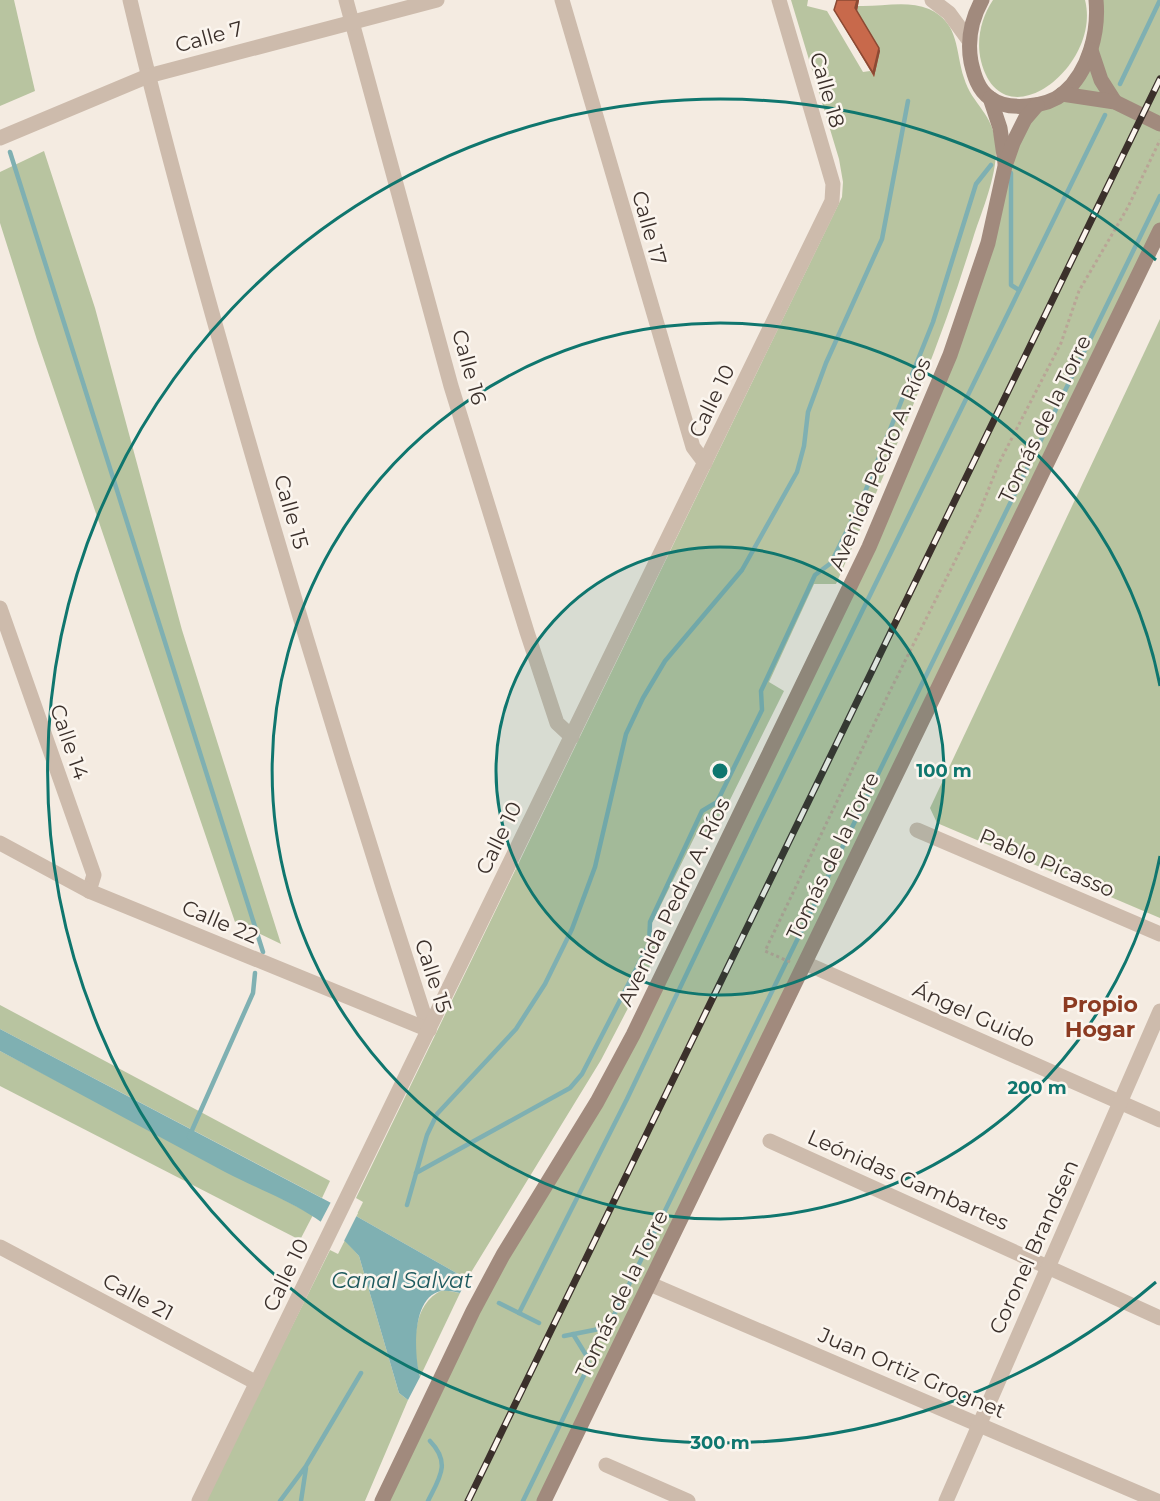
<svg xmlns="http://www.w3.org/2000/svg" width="1160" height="1501" font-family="Montserrat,sans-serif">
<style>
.green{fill:#b8c4a0}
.water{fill:#7fb0b2}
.pier{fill:#f4ebe1}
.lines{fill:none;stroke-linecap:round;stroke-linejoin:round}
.stream{stroke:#7fb0b2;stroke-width:4.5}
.path{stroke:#b9a596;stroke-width:3;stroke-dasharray:3 3;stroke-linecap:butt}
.street{stroke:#cdbbac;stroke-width:15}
.secondary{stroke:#a18a7d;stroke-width:15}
.rail-casing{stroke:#3b302b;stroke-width:7}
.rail{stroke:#fbf5ee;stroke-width:4.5;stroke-dasharray:14;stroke-linecap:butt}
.wall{fill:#ac5a40}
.shaded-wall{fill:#8c4a34}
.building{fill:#c8694b;stroke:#8c4a34;stroke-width:1.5}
.ring{fill:none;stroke:#0f766e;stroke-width:3}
.labels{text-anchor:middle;stroke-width:5;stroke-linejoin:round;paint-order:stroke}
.street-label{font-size:21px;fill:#3b302b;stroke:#fbf5ee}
.neighbourhood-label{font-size:22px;font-weight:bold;fill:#8c3b22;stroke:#fbf5ee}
.water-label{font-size:22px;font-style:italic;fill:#1f5a5e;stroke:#fbf5ee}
.centre{fill:#0f766e;stroke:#fbf5ee;stroke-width:3}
.ring-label{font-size:18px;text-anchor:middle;font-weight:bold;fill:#0f766e;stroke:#fbf5ee;stroke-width:5;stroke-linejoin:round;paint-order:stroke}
</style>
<rect width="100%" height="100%" fill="#f4ebe1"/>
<g class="green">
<polygon points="0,0 14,0 35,91 0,106"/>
<path d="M791,0h17l-1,6 20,5 36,61 7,-1 4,5 6,-25 -23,-40 1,-5c23,1 49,-6 71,3 31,14 26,42 35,69 8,27 30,35 32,69 1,28 -13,61 -22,88 -36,120 -87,234 -138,349h-22l-45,98 15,9 -71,143 -16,-2 -48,97 15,10 -63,121 -134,219 -111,-63 7,-14 -7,-4 486,-1001 1,-15 -4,-23z"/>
<path d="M993,0h92c17,66 -83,144 -104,61 -5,-21 0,-43 12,-61z"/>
<polygon points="1100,0 1160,0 1160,230 544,1501 382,1501 473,1311 597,1102 920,429 1019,130 1071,85"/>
<polygon points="44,151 95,308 182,630 281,944 235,922 37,340 0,223 0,172"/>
<polygon points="1160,319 1160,918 937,823 930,808"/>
<polygon points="0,1005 330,1181 322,1198 0,1029"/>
<polygon points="0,1051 313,1215 300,1240 0,1086"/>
<polygon points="345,1240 359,1256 399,1393 408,1400 365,1501 205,1501 330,1250 338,1254"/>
<path d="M443,1290l17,3 -40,84c-8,-28 -9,-74 23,-87z"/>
</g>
<path class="water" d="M0,1029l356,187 111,63 -7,14c-5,-1 -13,-3 -19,-2 -30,6 -27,64 -21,86l-12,23 -9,-7 -40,-137c-39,-45 -83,-58 -134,-84 -75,-40 -150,-81 -225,-121z"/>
<polygon class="pier" points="332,1200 358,1213 343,1243 320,1223"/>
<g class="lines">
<g class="stream">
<polyline points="1120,84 1160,0"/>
<polyline points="10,152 263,952"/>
<polyline points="1011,173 1011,285 1019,290"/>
<polyline points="189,1137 253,993 255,973"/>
<polyline points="416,1173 570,1088 582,1074 649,944 650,922 702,811 717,802 762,710 761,691 815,575 831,563 861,502 933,322 976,184 991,165"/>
<polyline points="407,1205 427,1135 437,1114 516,1029 545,984 572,929 595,867 626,734 643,698 665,661 742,570 797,472 804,446 808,412 826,363 882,239 908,101"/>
<polyline points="499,1303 539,1323"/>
<polyline points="519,1313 627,1099 758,824 1105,115"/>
<polyline points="564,1336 604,1328 609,1325 619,1305 1160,196"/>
<polyline points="280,1501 306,1466 361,1373"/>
<polyline points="301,1501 306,1468"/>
<path d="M428,1501c12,-24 23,-38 2,-60"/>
<polyline points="523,1501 589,1365 586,1355 573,1334"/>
</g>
<polyline class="path" points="790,962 765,951 890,691 979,513 999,463 1061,343 1079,291 1128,207 1160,140"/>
<g class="street">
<path d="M130,0c31,131 67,261 104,391 61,214 126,427 195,639"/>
<polyline points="346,0 451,386 527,632 557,723 572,737"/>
<polyline points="562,0 693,447 705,463"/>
<polyline points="932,0 949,13 968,39"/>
<polyline points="0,138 148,76 437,0"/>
<polyline points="0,608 94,875 89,891"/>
<polyline points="917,830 1160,934"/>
<polyline points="0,843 89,891 429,1030"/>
<polyline points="805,963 1160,1120"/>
<polyline points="770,1141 1160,1318"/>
<polyline points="0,1247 257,1383"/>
<polyline points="650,1284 1157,1501"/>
<polyline points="606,1465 688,1501"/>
<polyline points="199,1501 832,201 833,184 779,0"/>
<polyline points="946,1501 1160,1011"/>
</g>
<g class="secondary">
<path d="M982,0c-11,20 -15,40 -11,62 3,13 7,28 19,36 18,14 57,9 74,-5 25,-22 35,-61 32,-93"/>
<polyline points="1091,50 1101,80 1115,102"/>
<polyline points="1062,94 1115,102 1160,124"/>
<polyline points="990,98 1000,128 1005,163"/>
<polyline points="382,1501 473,1311 503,1255 597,1102 633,1035 869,547 950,355 988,243 1005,166 1013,143 1025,119 1037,105"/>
<polyline points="544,1501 1160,230"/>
</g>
<g class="rail-casing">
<polyline id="rail" points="468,1501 1160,79"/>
</g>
<use href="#rail" class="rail"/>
</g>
<polygon class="wall" points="837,0 859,0 857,11 880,51 874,77 836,13 834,10"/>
<g class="shaded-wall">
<polygon points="857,0 859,0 857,11 855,8"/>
<polygon points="879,48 880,51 874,77 873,73"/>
</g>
<polygon class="building" points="837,0 857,0 855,8 879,48 873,73 834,10"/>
<circle cx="720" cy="771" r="224" fill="#0f766e" fill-opacity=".12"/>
<g class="ring">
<circle cx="720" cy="771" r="224"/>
<path d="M1160 856A448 448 0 1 1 1160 686"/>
<path d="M1156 1282A672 672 0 1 1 1156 260"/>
</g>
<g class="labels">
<g class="street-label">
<text transform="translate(209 37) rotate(-15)" y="7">Calle 7</text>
<text transform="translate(827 90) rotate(74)" y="7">Calle 18</text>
<text transform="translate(649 228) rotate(74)" y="7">Calle 17</text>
<text transform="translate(469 367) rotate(74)" y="7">Calle 16</text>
<text transform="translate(712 401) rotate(-64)" y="7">Calle 10</text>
<text transform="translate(1045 419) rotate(-64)" y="7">Tomás de la Torre</text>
<text transform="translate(880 464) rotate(-67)" y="7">Avenida Pedro A. Ríos</text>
<text transform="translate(291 512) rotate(74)" y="7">Calle 15</text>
<text transform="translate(69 742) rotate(71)" y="7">Calle 14</text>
<text transform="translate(499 838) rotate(-64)" y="7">Calle 10</text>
<text transform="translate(833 856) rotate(-64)" y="7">Tomás de la Torre</text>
<text transform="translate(1047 863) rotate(23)" y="7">Pablo Picasso</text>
<text transform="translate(674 902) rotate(-64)" y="7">Avenida Pedro A. Ríos</text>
<text transform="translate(220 922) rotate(23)" y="7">Calle 22</text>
<text transform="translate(433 976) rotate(72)" y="7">Calle 15</text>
<text transform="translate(974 1015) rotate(24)" y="7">Ángel Guido</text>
<text transform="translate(908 1180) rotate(24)" y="7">Leónidas Gambartes</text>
<text transform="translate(1034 1247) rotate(-66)" y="7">Coronel Brandsen</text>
<text transform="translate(286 1275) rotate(-64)" y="7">Calle 10</text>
<text transform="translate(622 1294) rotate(-64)" y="7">Tomás de la Torre</text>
<text transform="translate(138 1297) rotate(28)" y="7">Calle 21</text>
<text transform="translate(912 1373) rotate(23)" y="7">Juan Ortiz Grognet</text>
</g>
<g class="neighbourhood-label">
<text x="1100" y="1012">Propio<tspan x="1100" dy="25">Hogar</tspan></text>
</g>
<g class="water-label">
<text x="402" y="1288">Canal Salvat</text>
</g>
</g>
<circle cx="720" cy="771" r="9" class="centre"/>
<g class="ring-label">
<text x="944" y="777">100 m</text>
<text x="1037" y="1094">200 m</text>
<text x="720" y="1449">300 m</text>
</g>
</svg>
